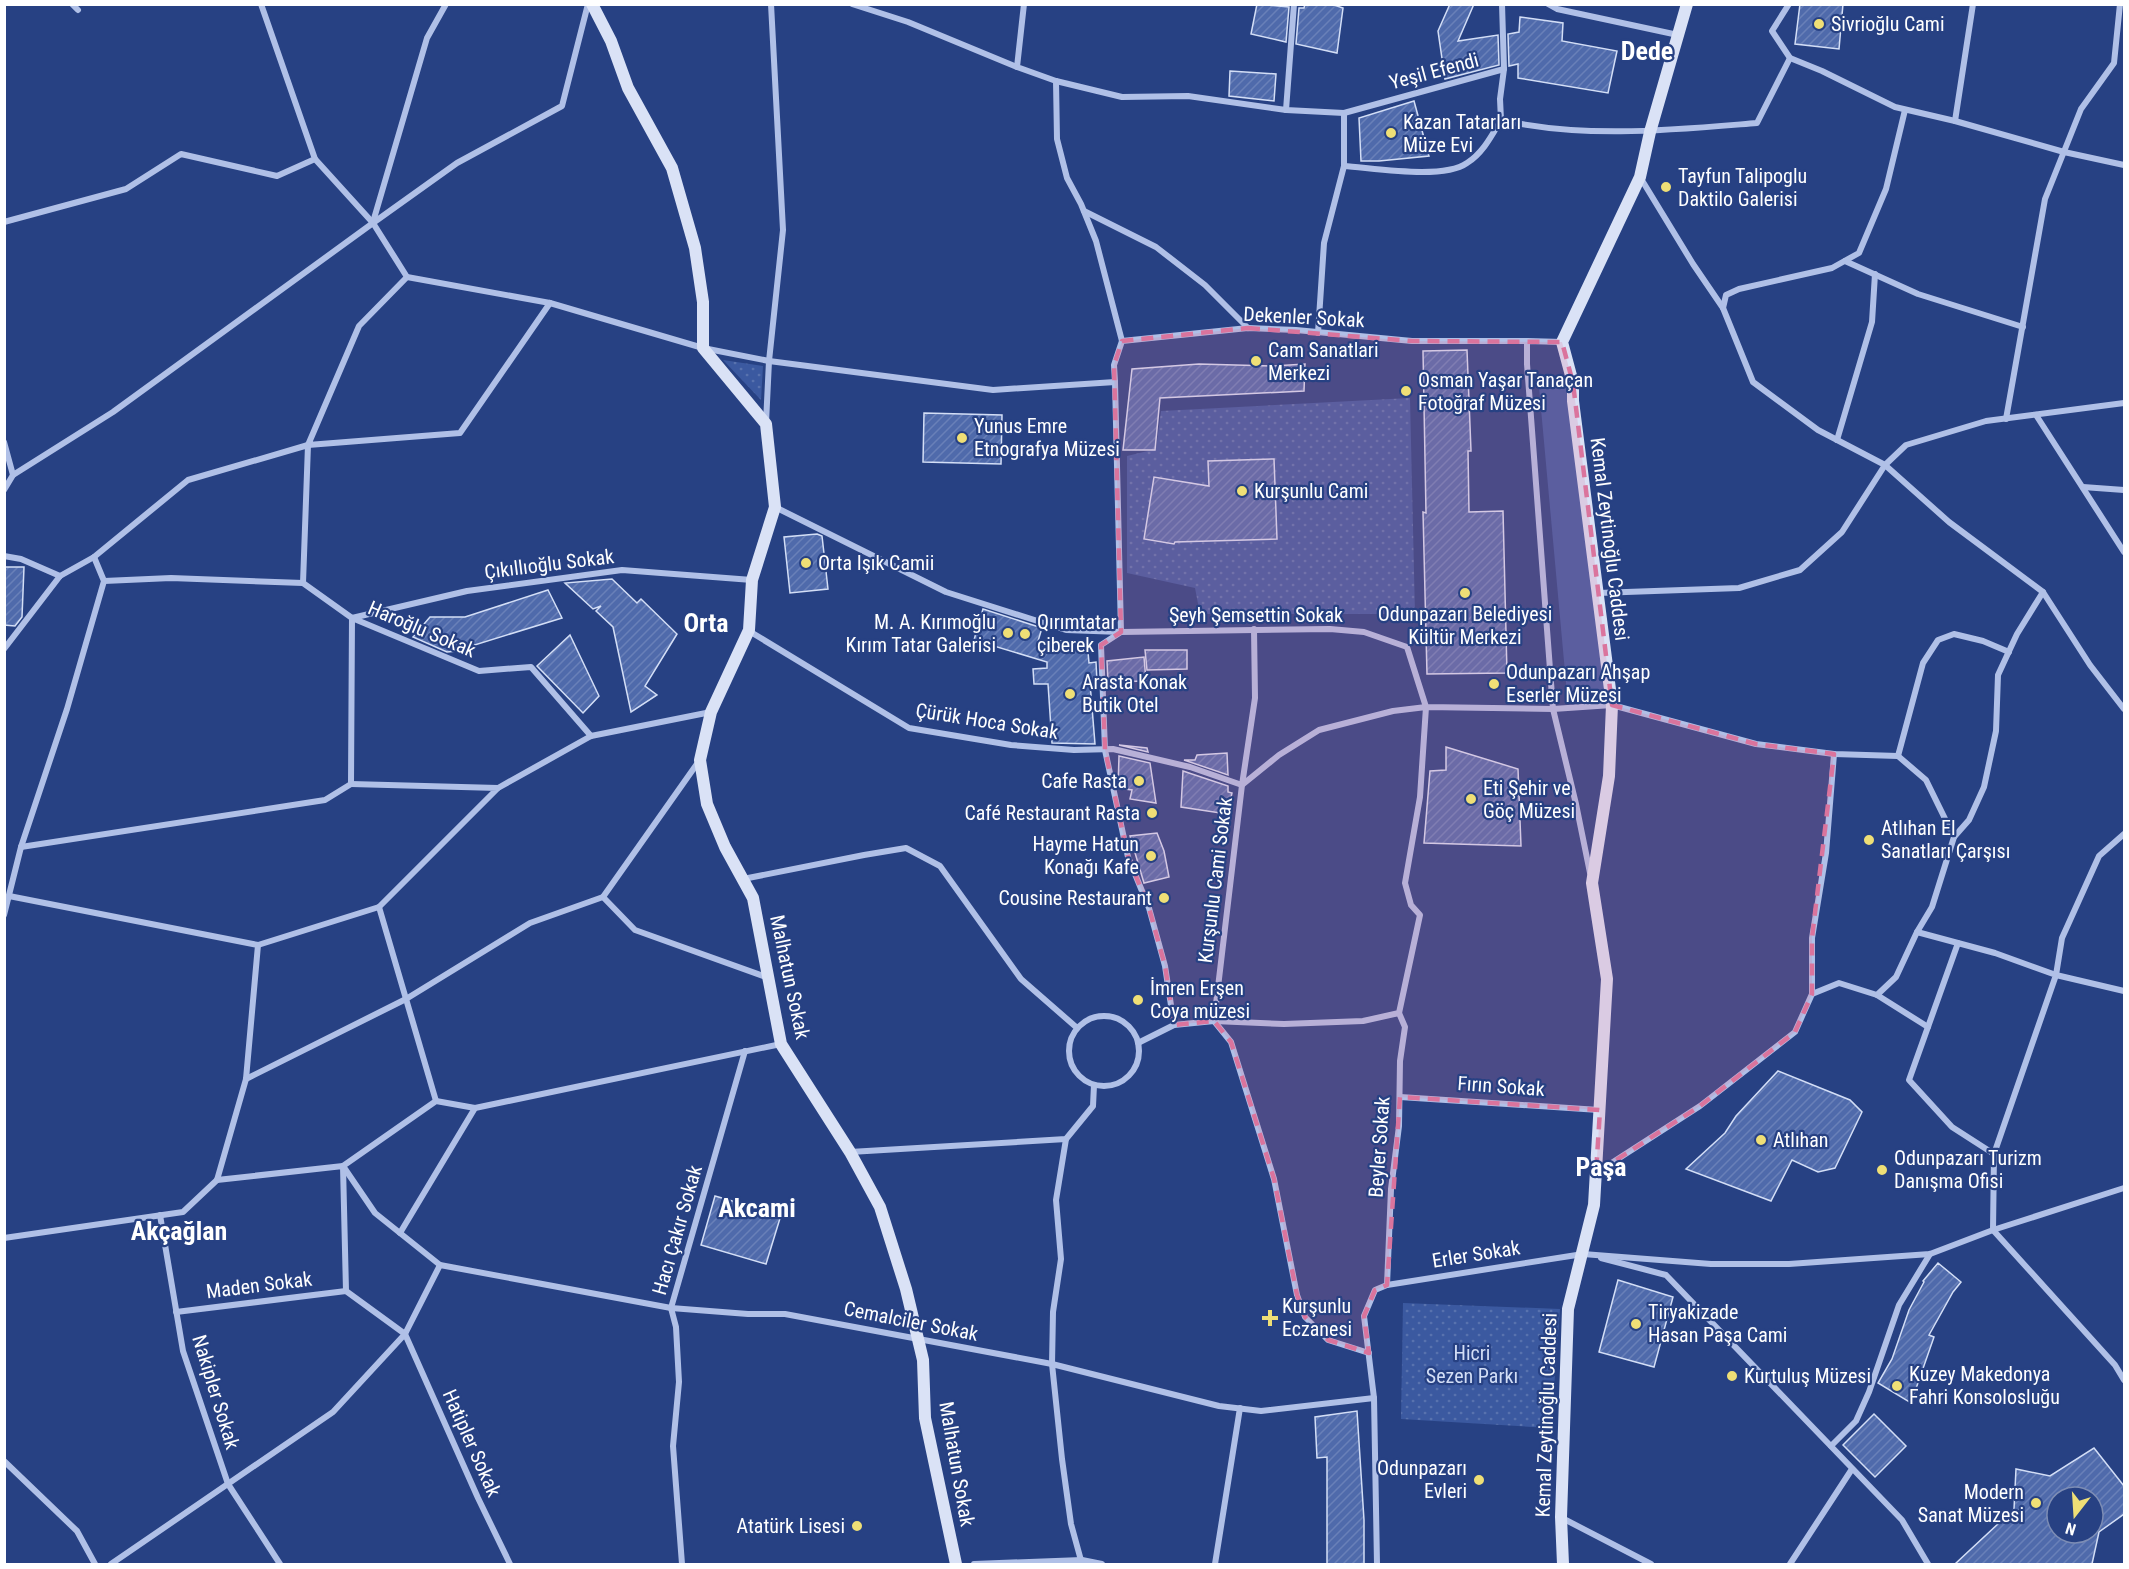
<svg xmlns="http://www.w3.org/2000/svg" width="2129" height="1569" font-family="'Roboto Condensed',sans-serif">
<style>
.green{fill:#3b59a0}
.park{fill:url(#park-dots)}
.building{fill:url(#building-hatch);stroke:#d3def6;stroke-width:1.5;fill-rule:evenodd}
.lines{fill:none;stroke-linecap:round;stroke-linejoin:round}
.street{stroke:#b0c0e7;stroke-width:6}
.secondary{stroke:#dae2f6;stroke-width:12}
.marked{fill:#da749d;fill-opacity:0.2;stroke:#da749d;stroke-width:4.5;stroke-dasharray:12 8;stroke-linejoin:round}
.poi-dot{fill:#efdf76;stroke:#274183;stroke-width:2}
.labels{text-anchor:middle;stroke-width:4.5;stroke-linejoin:round;paint-order:stroke}
.poi-label{font-size:20px;fill:#fff;stroke:#274183;text-anchor:start}
.street-label{font-size:20px;fill:#fff;stroke:#274183}
.park-label{font-size:20px;fill:#d3def6;stroke:#274183}
.district-label{font-size:26px;font-weight:bold;fill:#fff;stroke:#274183}
</style>
<defs>
<pattern id="park-dots" width="8" height="8" patternUnits="userSpaceOnUse" patternTransform="scale(1.5)"><rect width="8" height="8" fill="#3b59a0"/><path d="M2 2h.1M6 6h.1" fill="none" stroke="#5872ae" stroke-width="1.8" stroke-linecap="round"/></pattern>
<pattern id="building-hatch" width="6" height="6" patternUnits="userSpaceOnUse" patternTransform="scale(1.5)"><rect width="6" height="6" fill="#4f6aab"/><path d="M-1 1l2-2M0 6l6-6M5 7l2-2" fill="none" stroke="#6980b8"/></pattern>
</defs>
<rect width="100%" height="100%" fill="#274183"/>
<polygon class="green" points="1570,381 1605,692 1567,694 1539,387"/>
<g class="park">
<polygon points="723,360 763,366 761,400"/>
<polygon points="1410,398 1415,614 1200,614 1195,588 1127,573 1127,456 1156,449 1161,411"/>
<polygon points="1403,1303 1560,1309 1551,1428 1401,1419"/>
</g>
<g class="building">
<polygon points="1257,4 1289,7 1286,42 1251,34"/>
<polygon points="1305,4 1331,4 1343,8 1337,53 1296,44 1299,8 1304,8"/>
<polygon points="1450,4 1474,4 1458,41 1498,35 1499,65 1445,79 1438,31"/>
<polygon points="1800,4 1843,4 1839,49 1795,44"/>
<polygon points="1520,17 1563,23 1562,41 1617,51 1608,93 1518,78 1518,64 1509,66 1508,34 1519,32"/>
<polygon points="1230,71 1276,74 1274,101 1229,96"/>
<polygon points="1414,101 1429,156 1379,161 1361,161 1359,118"/>
<polygon points="1467,350 1471,451 1468,451 1469,512 1503,511 1507,673 1427,674 1423,512 1426,513 1423,351"/>
<polygon points="1199,364 1273,366 1305,364 1304,391 1160,398 1155,450 1123,450 1132,369"/>
<polygon points="924,413 1002,415 1001,464 923,462"/>
<polygon points="1274,459 1277,539 1175,542 1174,544 1144,539 1154,477 1209,486 1208,461"/>
<polygon points="817,534 822,536 828,589 790,593 784,537"/>
<polygon points="4,567 24,567 22,617 15,626 4,625"/>
<polygon points="612,579 637,603 641,599 677,634 645,686 657,695 631,712 613,627 596,611 601,606 593,609 565,583"/>
<polygon points="548,590 562,618 468,647 468,650 447,652 413,637 430,617 465,617"/>
<polygon points="983,609 1042,628 1038,641 1087,641 1089,663 1096,662 1097,682 1090,683 1095,744 1052,743 1048,684 1034,684 1033,669 1047,668 1047,662 974,640"/>
<polygon points="570,635 599,696 583,713 537,666"/>
<polygon points="1145,650 1187,650 1187,669 1147,670"/>
<polygon points="1144,657 1146,681 1108,682 1107,661"/>
<polygon points="1119,745 1147,748 1148,752"/>
<polygon points="1446,747 1518,769 1521,846 1424,843 1430,771 1446,770"/>
<polygon points="1227,753 1228,775 1184,760 1195,760 1197,755"/>
<polygon points="1119,756 1150,763 1156,803 1130,799 1132,790 1118,788"/>
<polygon points="1183,771 1228,786 1228,792 1232,793 1227,814 1181,807"/>
<polygon points="1157,833 1164,851 1169,877 1144,883 1130,836"/>
<polygon points="1778,1071 1850,1100 1862,1112 1835,1168 1818,1172 1792,1160 1771,1201 1686,1169 1725,1133 1736,1116"/>
<polygon points="715,1196 781,1215 766,1264 701,1245"/>
<polygon points="1938,1263 1961,1282 1953,1292 1929,1335 1934,1337 1911,1403 1878,1383 1892,1359 1909,1310 1924,1282 1923,1281"/>
<polygon points="1618,1280 1673,1297 1654,1367 1599,1352"/>
<polygon points="1357,1411 1364,1520 1364,1564 1327,1564 1327,1457 1317,1458 1315,1417"/>
<polygon points="1874,1414 1906,1446 1875,1477 1843,1445"/>
<path d="M2094,1448l30,38v28l-25,18 -7,32h-137l59,-55 2,-40 34,7zM2057,1497h36v36h-36z"/>
</g>
<g class="lines">
<g class="street">
<polyline points="72,4 78,10"/>
<polyline points="588,4 562,106 457,163 373,223 407,277 550,303 703,348 769,361 993,390 1115,382 1121,632 1101,645 1105,750 1128,857 1149,908 1165,966 1174,1025"/>
<polyline points="852,4 908,22 1017,67"/>
<polyline points="1024,4 1017,67 1056,81 1122,97 1188,96 1286,110 1344,113 1504,69 1502,4"/>
<polyline points="1548,4 1557,9 1678,35"/>
<polyline points="1789,4 1772,31 1790,58 1822,71 1895,107 1955,121 2064,152 2124,165"/>
<path d="M1504,69l-4,30 1,21c85,19 171,10 256,3l33,-65"/>
<polyline points="1056,81 1057,139 1067,178 1081,204 1096,241 1122,341"/>
<polyline points="1286,110 1294,4"/>
<polyline points="1905,110 1886,189 1859,253 1832,268 1739,289 1726,295 1723,308 1753,382 1818,430 1885,465 1949,522 2043,592 2090,665 2124,709"/>
<polyline points="1955,121 1973,4"/>
<path d="M1344,166c30,2 99,14 123,-3 16,-10 25,-28 34,-43"/>
<polyline points="1640,177 1693,264 1723,308"/>
<polyline points="1084,211 1156,247 1205,285 1248,328"/>
<polyline points="4,222 126,189 181,154 277,176 315,159 261,4"/>
<polyline points="373,222 427,38 446,4"/>
<polyline points="1845,261 1918,294 2023,327"/>
<polyline points="407,277 359,326 308,445 460,433 550,303"/>
<polyline points="1318,333 1324,243 1344,166 1344,113"/>
<polyline points="1562,342 1527,341 1527,364 1553,709 1576,804 1590,873"/>
<polyline points="1115,382 1114,365 1122,341 1248,328 1296,330 1412,341 1527,341"/>
<polyline points="2036,415 2124,552"/>
<polyline points="2006,419 2045,199 2081,109 2114,63 2120,4"/>
<polyline points="766,423 769,361 783,230 771,4"/>
<polyline points="1837,440 1872,322 1875,274"/>
<polyline points="4,442 13,475 4,490"/>
<polyline points="13,475 113,412 373,223 315,159"/>
<polyline points="2083,487 2124,490"/>
<polyline points="775,507 946,592 1066,630 1121,632 1330,629 1364,632 1407,647 1426,707 1420,797 1405,883 1411,905 1420,915 1399,1013 1363,1021 1284,1024 1214,1021 1242,785 1279,755 1319,730 1393,711 1426,707 1553,709 1612,705 1756,744 1834,754 1898,756 1926,780 1954,837 1969,820 1984,787 1996,731 1998,675 2017,634 2043,592"/>
<polyline points="4,556 21,559 60,576"/>
<polyline points="1598,593 1739,588 1800,570 1842,532 1885,465 1906,445 1986,421 2124,403"/>
<polyline points="352,618 467,591 622,570 752,580"/>
<polyline points="352,618 479,671 531,667 591,736"/>
<polyline points="749,631 909,728 1011,745 1074,750 1113,749 1190,767 1242,785 1255,698 1254,629"/>
<polyline points="4,649 60,576 94,557 188,480 308,445 303,583"/>
<polyline points="1898,756 1923,663 1938,640 1954,634 1983,641 2009,652"/>
<polyline points="351,784 498,788 379,907"/>
<polyline points="498,788 591,736 711,712"/>
<polyline points="2124,834 2099,856 2062,938 2056,975 2124,991"/>
<polyline points="21,847 325,800 351,784 352,618 303,583 171,578 104,581"/>
<polyline points="743,879 864,855 906,848 940,866 1021,979 1076,1027"/>
<polyline points="603,897 635,930 769,978"/>
<polyline points="4,915 21,847 67,709 104,581 94,557"/>
<polyline points="1917,932 1995,953 2056,975 1994,1154"/>
<polyline points="1958,943 1909,1080 1952,1127 1994,1154 1993,1230 2115,1365 2124,1380"/>
<polyline points="258,945 379,907 436,1101"/>
<polyline points="1812,994 1812,938 1826,853 1834,754"/>
<polyline points="1877,995 1928,1027"/>
<circle cx="1104" cy="1051" r="35"/>
<polyline points="1138,1043 1174,1025 1214,1021 1231,1042 1274,1179 1297,1295 1305,1317 1328,1340 1369,1353"/>
<polyline points="246,1079 406,999 530,923 603,897 699,761"/>
<polyline points="1400,1097 1599,1110"/>
<polyline points="475,1108 436,1101 343,1166 375,1213 440,1265 671,1308 748,1314 785,1314 1052,1364 1219,1406 1261,1411 1374,1398"/>
<polyline points="1066,1139 1056,1200 1061,1259 1053,1312 1052,1364 1062,1459 1071,1524 1082,1564"/>
<polyline points="850,1152 1066,1139 1093,1106 1094,1085"/>
<polyline points="1596,1173 1700,1106 1795,1032 1812,994 1839,983 1877,995 1896,977 1917,932 1932,907 1954,837"/>
<polyline points="217,1180 343,1166 346,1291"/>
<polyline points="160,1215 183,1351 228,1484 280,1564"/>
<polyline points="400,1233 475,1108 781,1044"/>
<polyline points="4,1238 183,1212 217,1180 246,1079 258,945 9,896"/>
<polyline points="1601,1258 1666,1275 1902,1520 1928,1564"/>
<polyline points="1387,1285 1391,1189 1399,1126 1400,1061 1405,1027 1399,1013"/>
<polyline points="346,1291 405,1334"/>
<polyline points="176,1312 346,1291"/>
<polyline points="405,1334 478,1498 510,1564"/>
<polyline points="1831,1446 1856,1421 1869,1392 1899,1305 1930,1254"/>
<polyline points="4,1461 77,1531 95,1564"/>
<polyline points="1562,1518 1651,1564"/>
<polyline points="111,1564 333,1412 405,1334 440,1265"/>
<polyline points="682,1564 673,1446 679,1382 676,1327 671,1308 745,1051"/>
<polyline points="974,1564 1082,1560 1102,1564"/>
<polyline points="1215,1564 1240,1408"/>
<polyline points="1377,1564 1374,1398 1364,1316 1375,1290 1387,1285 1583,1254 1711,1264 1789,1264 1930,1254 1993,1230 2124,1188"/>
<polyline points="1790,1564 1852,1469"/>
</g>
<g class="secondary">
<polyline points="592,4 611,41 628,88 672,168 695,248 703,302 703,348 766,424 775,507 752,580 749,630 711,712 700,760 707,804 725,847 753,898 781,1044 850,1152 880,1207 906,1289 923,1360 925,1418 956,1564"/>
<polyline points="1563,1564 1561,1517 1568,1309 1594,1205 1607,979 1592,883 1609,776 1612,705 1573,401 1573,383 1562,342 1640,177 1650,132 1687,4"/>
</g>
</g>
<path class="marked" d="M1248,328l164,13 150,1 11,41 39,322 144,39 78,10 -22,184v56l-17,38 -95,74 -104,67 4,-63 -200,-13 -13,188 -12,5 -11,26 5,37 -41,-13 -23,-23 -8,-22 -23,-116 -43,-137 -17,-21 -40,4 -9,-59 -16,-58 -21,-51 -23,-107 -4,-105 20,-13 -7,-267 8,-24z"/>
<g class="poi-dot">
<circle cx="1819" cy="24" r="6"/>
<circle cx="1391" cy="133" r="6"/>
<circle cx="1666" cy="187" r="6"/>
<circle cx="1256" cy="361" r="6"/>
<circle cx="1406" cy="391" r="6"/>
<circle cx="962" cy="438" r="6"/>
<circle cx="1242" cy="491" r="6"/>
<circle cx="806" cy="563" r="6"/>
<circle cx="1465" cy="593" r="6"/>
<circle cx="1008" cy="633" r="6"/>
<circle cx="1025" cy="634" r="6"/>
<circle cx="1494" cy="684" r="6"/>
<circle cx="1070" cy="694" r="6"/>
<circle cx="1139" cy="781" r="6"/>
<circle cx="1471" cy="799" r="6"/>
<circle cx="1152" cy="813" r="6"/>
<circle cx="1869" cy="840" r="6"/>
<circle cx="1151" cy="856" r="6"/>
<circle cx="1164" cy="898" r="6"/>
<circle cx="1138" cy="1000" r="6"/>
<circle cx="1761" cy="1140" r="6"/>
<circle cx="1882" cy="1170" r="6"/>
<path d="M1267 1309h6v6h6v6h-6v6h-6v-6h-6v-6h6z"/>
<circle cx="1636" cy="1324" r="6"/>
<circle cx="1732" cy="1376" r="6"/>
<circle cx="1897" cy="1386" r="6"/>
<circle cx="1479" cy="1480" r="6"/>
<circle cx="2036" cy="1503" r="6"/>
<circle cx="857" cy="1526" r="6"/>
</g>
<g class="labels">
<g class="poi-label">
<text x="1831" y="31">Sivrioğlu Cami</text>
<text x="1403" y="129">Kazan Tatarları<tspan x="1403" dy="23">Müze Evi</tspan></text>
<text x="1678" y="183">Tayfun Talipoglu<tspan x="1678" dy="23">Daktilo Galerisi</tspan></text>
<text x="1268" y="357">Cam Sanatlari<tspan x="1268" dy="23">Merkezi</tspan></text>
<text x="1418" y="387">Osman Yaşar Tanaçan<tspan x="1418" dy="23">Fotoğraf Müzesi</tspan></text>
<text x="974" y="433">Yunus Emre<tspan x="974" dy="23">Etnografya Müzesi</tspan></text>
<text x="1254" y="498">Kurşunlu Cami</text>
<text x="818" y="570">Orta Işık Camii</text>
<text x="1465" y="621" text-anchor="middle">Odunpazarı Belediyesi<tspan x="1465" dy="23">Kültür Merkezi</tspan></text>
<text x="996" y="629" text-anchor="end">M. A. Kırımoğlu<tspan x="996" dy="23">Kırım Tatar Galerisi</tspan></text>
<text x="1037" y="629">Qırımtatar<tspan x="1037" dy="23">çiberek</tspan></text>
<text x="1506" y="679">Odunpazarı Ahşap<tspan x="1506" dy="23">Eserler Müzesi</tspan></text>
<text x="1082" y="689">Arasta Konak<tspan x="1082" dy="23">Butik Otel</tspan></text>
<text x="1127" y="788" text-anchor="end">Cafe Rasta</text>
<text x="1483" y="795">Eti Şehir ve<tspan x="1483" dy="23">Göç Müzesi</tspan></text>
<text x="1140" y="820" text-anchor="end">Café Restaurant Rasta</text>
<text x="1881" y="835">Atlıhan El<tspan x="1881" dy="23">Sanatları Çarşısı</tspan></text>
<text x="1139" y="851" text-anchor="end">Hayme Hatun<tspan x="1139" dy="23">Konağı Kafe</tspan></text>
<text x="1152" y="905" text-anchor="end">Cousine Restaurant</text>
<text x="1150" y="995">İmren Erşen<tspan x="1150" dy="23">Coya müzesi</tspan></text>
<text x="1773" y="1147">Atlıhan</text>
<text x="1894" y="1165">Odunpazarı Turizm<tspan x="1894" dy="23">Danışma Ofisi</tspan></text>
<text x="1282" y="1313">Kurşunlu<tspan x="1282" dy="23">Eczanesi</tspan></text>
<text x="1648" y="1319">Tiryakizade<tspan x="1648" dy="23">Hasan Paşa Cami</tspan></text>
<text x="1909" y="1381">Kuzey Makedonya<tspan x="1909" dy="23">Fahri Konsolosluğu</tspan></text>
<text x="1744" y="1383">Kurtuluş Müzesi</text>
<text x="1467" y="1475" text-anchor="end">Odunpazarı<tspan x="1467" dy="23">Evleri</tspan></text>
<text x="2024" y="1499" text-anchor="end">Modern<tspan x="2024" dy="23">Sanat Müzesi</tspan></text>
<text x="845" y="1533" text-anchor="end">Atatürk Lisesi</text>
</g>
<g class="street-label">
<text transform="translate(1434 71) rotate(-15)" y="7">Yeşil Efendi</text>
<text transform="translate(1304 317) rotate(3)" y="7">Dekenler Sokak</text>
<text transform="translate(1610 539) rotate(83)" y="7">Kemal Zeytinoğlu Caddesi</text>
<text transform="translate(549 564) rotate(-7)" y="7">Çıkıllıoğlu Sokak</text>
<text x="1256" y="622">Şeyh Şemsettin Sokak</text>
<text transform="translate(422 629) rotate(23)" y="7">Haroğlu Sokak</text>
<text transform="translate(987 721) rotate(9)" y="7">Çürük Hoca Sokak</text>
<text transform="translate(1215 880) rotate(-83)" y="7">Kurşunlu Cami Sokak</text>
<text transform="translate(790 977) rotate(78)" y="7">Malhatun Sokak</text>
<text transform="translate(1501 1086) rotate(4)" y="7">Fırın Sokak</text>
<text transform="translate(1379 1147) rotate(-86)" y="7">Beyler Sokak</text>
<text transform="translate(677 1230) rotate(-74)" y="7">Hacı Çakır Sokak</text>
<text transform="translate(1476 1254) rotate(-9)" y="7">Erler Sokak</text>
<text transform="translate(259 1285) rotate(-7)" y="7">Maden Sokak</text>
<text transform="translate(911 1321) rotate(11)" y="7">Cemalciler Sokak</text>
<text transform="translate(216 1392) rotate(73)" y="7">Nakipler Sokak</text>
<text transform="translate(1546 1415) rotate(-88)" y="7">Kemal Zeytinoğlu Caddesi</text>
<text transform="translate(472 1443) rotate(66)" y="7">Hatipler Sokak</text>
<text transform="translate(957 1464) rotate(80)" y="7">Malhatun Sokak</text>
</g>
<g class="park-label">
<text x="1472" y="1360">Hicri<tspan x="1472" dy="23">Sezen Parkı</tspan></text>
</g>
<g class="district-label">
<text x="1647" y="60">Dede</text>
<text x="706" y="632">Orta</text>
<text x="1601" y="1176">Paşa</text>
<text x="757" y="1217">Akcami</text>
<text x="179" y="1240">Akçağlan</text>
</g>
</g>
<rect width="2129" height="1569" fill="none" stroke="#ffffff" stroke-width="12"/>
<g transform="translate(2075 1515) rotate(197)"><circle r="28" fill="#274183" stroke="#7d8db5" stroke-width="1.5"/>
<path d="M0-4.5L10 22L0 15L-10 22Z" fill="#efdf76"/>
<text y="-9" font-size="16" font-weight="bold" text-anchor="middle" fill="#ffffff">N</text>
</g>
</svg>
